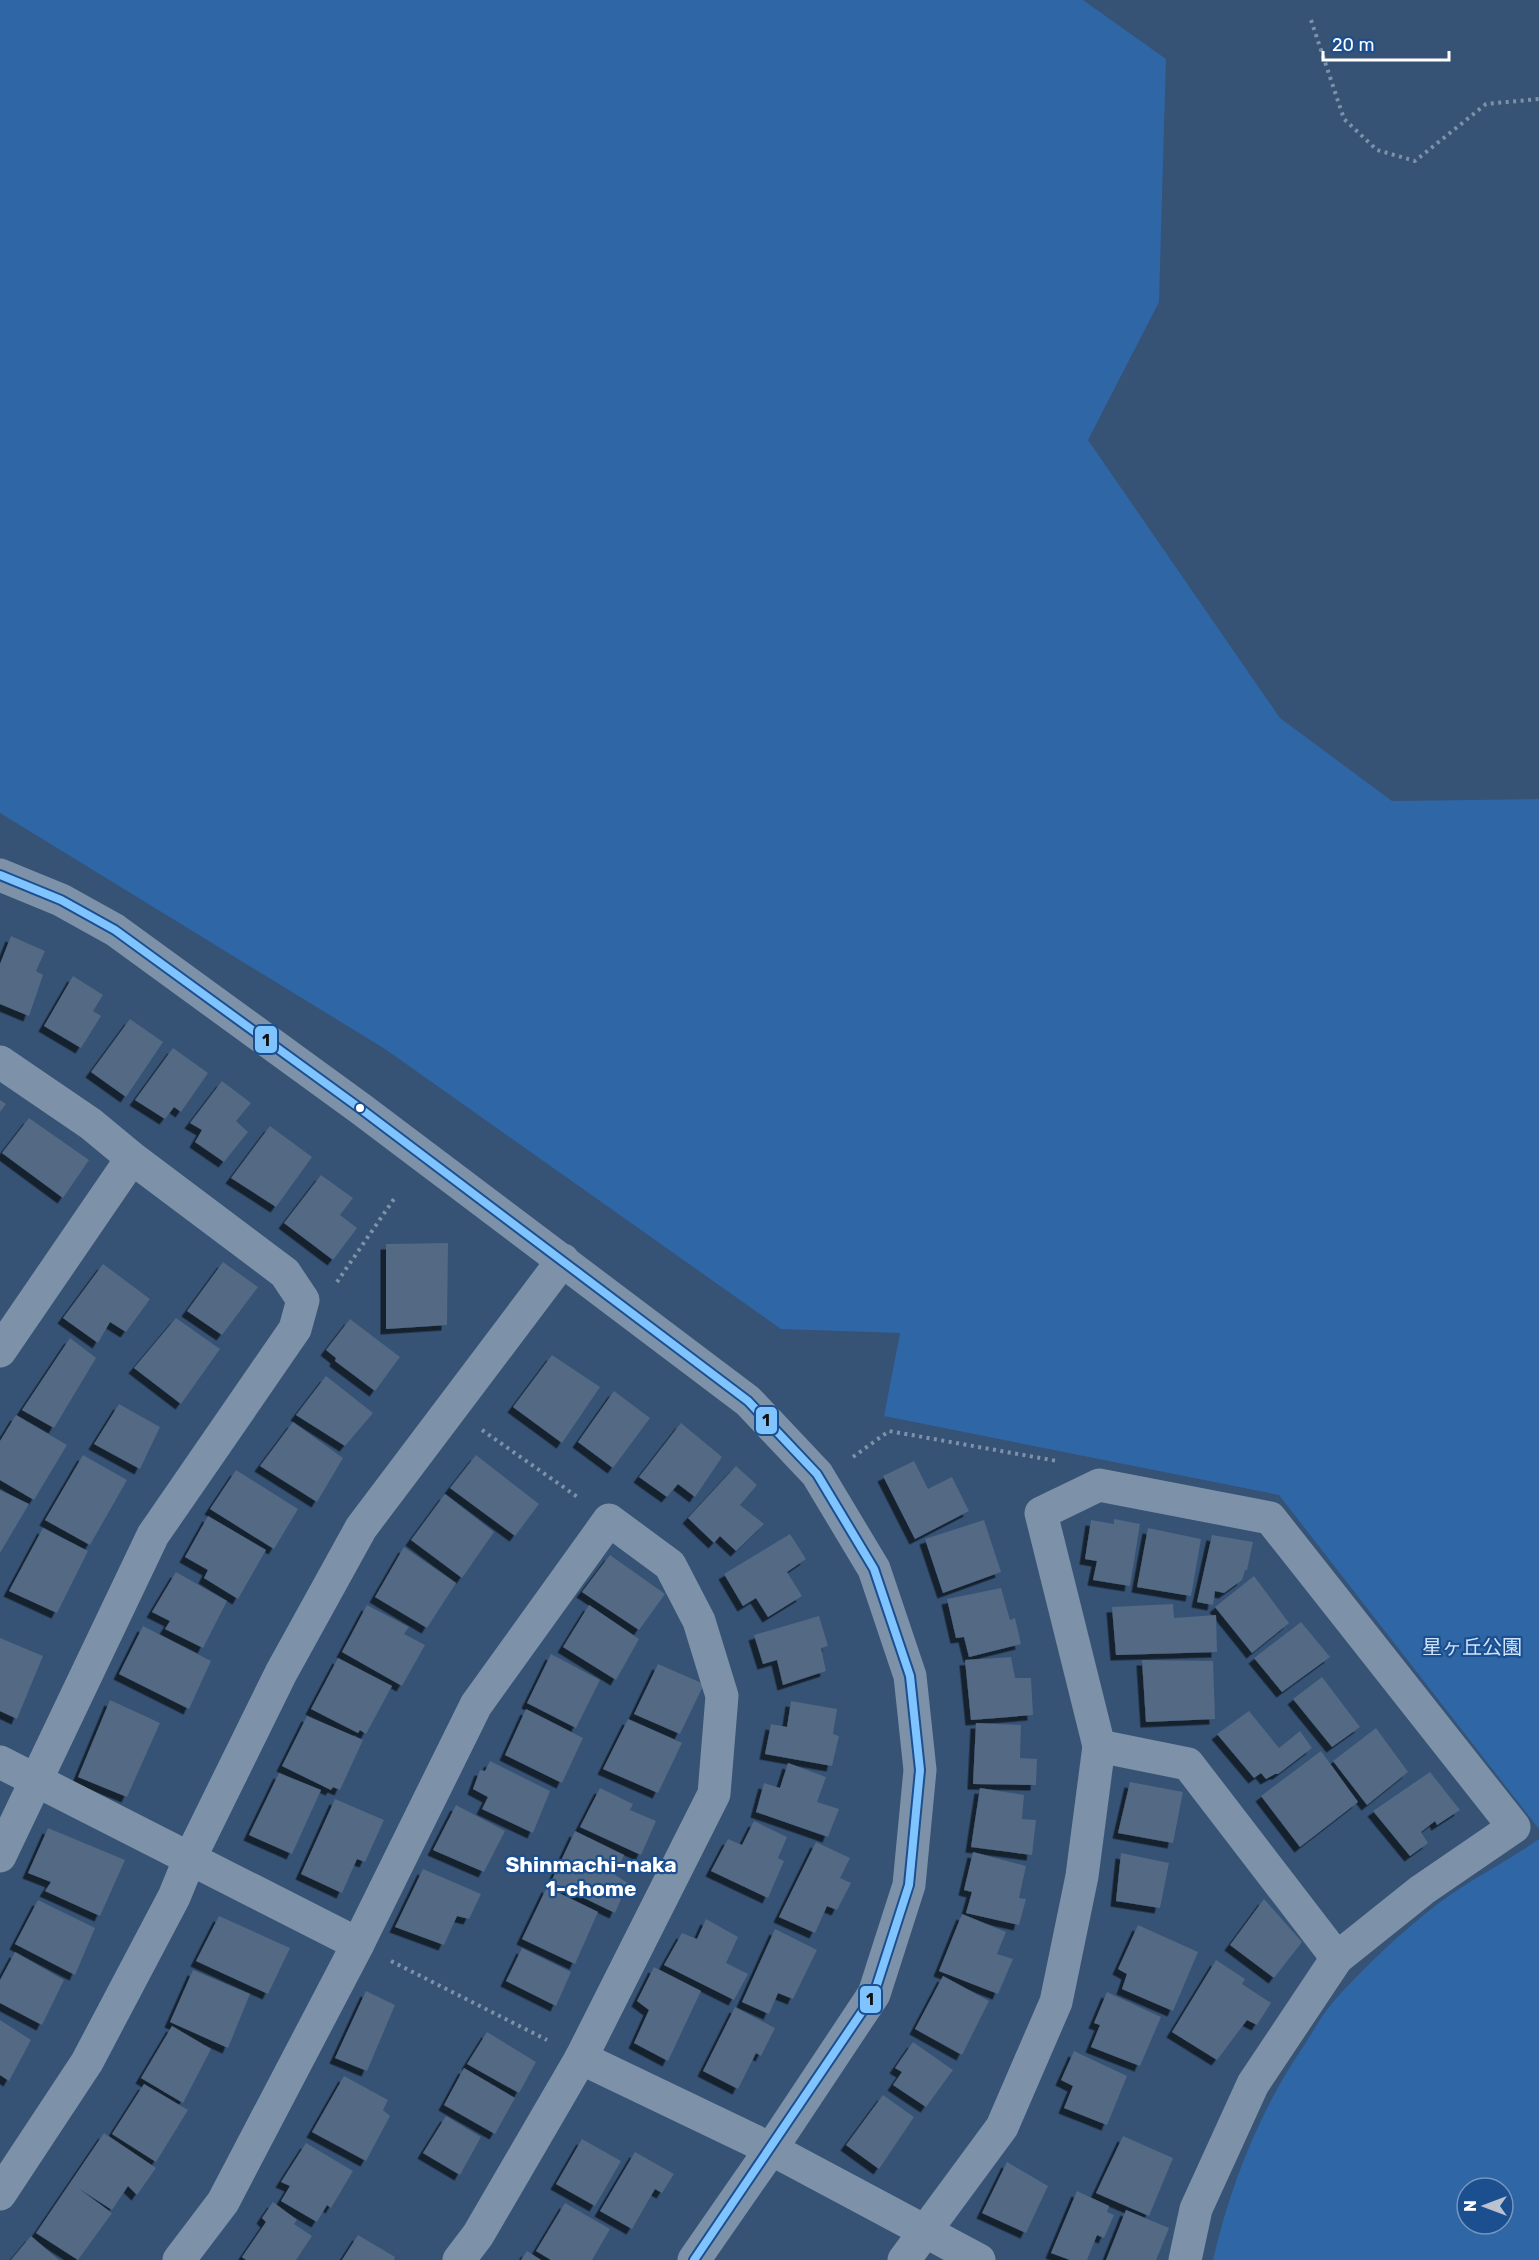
<svg xmlns="http://www.w3.org/2000/svg" width="1539" height="2260" font-family="Rubik,'Noto Sans JP',sans-serif">
<style>
.green{fill:#2f66a5;fill-rule:evenodd}
.building{fill:#526984;filter:url(#shadow)}
.lines{fill:none;stroke-linecap:round;stroke-linejoin:round}
.path{stroke:#7d92a8;stroke-width:4;stroke-dasharray:3 4.5;stroke-linecap:butt}
.minor{stroke:#7d92a8;stroke-width:33}
.bus-1-casing{stroke:#1b4f8f;stroke-width:12}
.bus-1{stroke:#80c4ff;stroke-width:8}
.bus-dot{fill:#fff;stroke:#1b4f8f;stroke-width:2}
.labels{text-anchor:middle;stroke-width:4.5;stroke-linejoin:round;paint-order:stroke}
.park-label{font-size:20px;fill:#cfe3fa;stroke:#1b4f8f}
.neighbourhood-label{font-size:21px;font-weight:bold;fill:#fff;stroke:#1b4f8f}
.line-badge{stroke:#1b4f8f;stroke-width:2}
.pale-badge-label{font-size:16px;text-anchor:middle;font-weight:bold;fill:#111}
</style>
<defs>
<filter id="shadow"><feDropShadow dx="-5.5" dy="5.5" stdDeviation="0" flood-color="#0009"/></filter>
</defs>
<rect width="100%" height="100%" fill="#365274"/>
<g class="green">
<polygon points="0,0 1083,0 1166,59 1159,302 1088,440 1280,718 1392,801 1539,799 1539,1829 1279,1495 884,1416 900,1333 781,1329 385,1049 0,813"/>
<path d="M1539,1839v421h-326c18,-78 47,-150 92,-216 9,-14 17,-29 28,-42 32,-36 68,-70 106,-99 32,-24 67,-41 100,-64zM1467,2188h36v36h-36z"/>
</g>
<g class="building">
<polygon points="11,936 45,951 36,971 43,975 29,1016 0,1004 0,964"/>
<polygon points="73,976 103,995 93,1011 101,1016 81,1048 44,1026"/>
<polygon points="130,1019 163,1042 126,1097 91,1072"/>
<polygon points="173,1048 208,1073 181,1112 174,1107 165,1119 135,1100"/>
<polygon points="222,1081 251,1103 236,1121 248,1132 224,1162 195,1142 202,1130 190,1123"/>
<polygon points="0,1100 6,1104 0,1112"/>
<polygon points="29,1118 89,1160 63,1198 2,1153"/>
<polygon points="270,1126 312,1157 276,1207 231,1178"/>
<polygon points="321,1175 353,1198 340,1215 357,1228 333,1260 284,1223"/>
<polygon points="448,1243 447,1325 386,1329 386,1244"/>
<polygon points="223,1262 258,1287 222,1335 187,1311"/>
<polygon points="103,1264 150,1299 126,1332 110,1322 98,1343 63,1318"/>
<polygon points="176,1318 220,1349 181,1404 134,1368"/>
<polygon points="350,1319 400,1357 375,1391 335,1361 336,1358 326,1350"/>
<polygon points="70,1338 96,1358 54,1428 22,1410"/>
<polygon points="552,1355 600,1387 562,1443 513,1407"/>
<polygon points="326,1376 373,1413 345,1446 296,1415"/>
<polygon points="614,1391 650,1418 613,1468 578,1442"/>
<polygon points="119,1404 160,1427 140,1469 94,1444"/>
<polygon points="16,1415 67,1445 34,1500 0,1480 0,1441"/>
<polygon points="293,1422 343,1458 317,1502 260,1466"/>
<polygon points="681,1423 722,1457 695,1497 678,1484 667,1497 639,1477"/>
<polygon points="83,1455 127,1480 90,1545 45,1520"/>
<polygon points="476,1455 539,1504 515,1536 450,1488"/>
<polygon points="914,1461 928,1489 952,1477 969,1511 915,1539 883,1476"/>
<polygon points="736,1466 757,1485 740,1505 764,1524 736,1551 720,1536 714,1543 688,1518"/>
<polygon points="236,1470 298,1509 274,1549 210,1509"/>
<polygon points="0,1490 29,1504 0,1553"/>
<polygon points="445,1494 494,1532 462,1578 411,1540"/>
<polygon points="208,1516 266,1550 238,1599 204,1578 208,1570 185,1557"/>
<polygon points="1114,1519 1140,1524 1130,1586 1093,1580 1097,1561 1085,1559 1091,1520 1114,1524"/>
<polygon points="984,1520 1001,1572 943,1593 925,1539"/>
<polygon points="43,1528 88,1551 57,1613 9,1591"/>
<polygon points="1148,1528 1201,1539 1191,1596 1137,1587"/>
<polygon points="790,1534 806,1559 787,1572 802,1596 768,1617 756,1598 743,1606 724,1574"/>
<polygon points="1212,1535 1253,1542 1247,1570 1245,1570 1242,1580 1224,1593 1215,1591 1213,1605 1197,1602"/>
<polygon points="404,1547 456,1583 427,1628 375,1597"/>
<polygon points="610,1555 665,1594 639,1630 582,1592"/>
<polygon points="176,1572 227,1601 203,1648 165,1629 170,1621 152,1612"/>
<polygon points="1254,1576 1289,1623 1252,1653 1215,1607"/>
<polygon points="1001,1588 1010,1620 1015,1618 1021,1644 969,1657 964,1637 956,1638 947,1599"/>
<polygon points="1173,1604 1174,1618 1216,1615 1217,1652 1116,1655 1112,1607"/>
<polygon points="367,1605 409,1627 404,1634 425,1645 402,1686 342,1652"/>
<polygon points="589,1605 639,1639 616,1680 563,1647"/>
<polygon points="819,1616 828,1646 821,1648 826,1671 783,1685 777,1660 763,1664 754,1635"/>
<polygon points="1301,1622 1330,1657 1282,1692 1254,1658"/>
<polygon points="143,1626 211,1661 189,1709 119,1674"/>
<polygon points="0,1638 43,1656 17,1719 0,1711"/>
<polygon points="551,1654 600,1680 576,1728 527,1703"/>
<polygon points="1011,1657 1015,1678 1031,1678 1033,1715 971,1720 965,1660"/>
<polygon points="338,1658 392,1686 366,1734 360,1730 358,1733 311,1709"/>
<polygon points="1142,1660 1213,1661 1215,1719 1146,1722"/>
<polygon points="658,1664 704,1684 680,1734 634,1714"/>
<polygon points="1322,1677 1360,1727 1332,1747 1293,1699"/>
<polygon points="110,1700 160,1723 127,1797 78,1777"/>
<polygon points="791,1701 837,1709 833,1734 839,1736 832,1766 765,1754 771,1724 787,1727"/>
<polygon points="526,1709 583,1738 562,1783 505,1755"/>
<polygon points="1249,1711 1279,1748 1300,1731 1312,1748 1278,1774 1275,1774 1266,1779 1261,1773 1254,1778 1217,1734"/>
<polygon points="307,1716 363,1740 340,1790 333,1787 331,1790 282,1766"/>
<polygon points="628,1719 682,1743 658,1793 603,1769"/>
<polygon points="976,1723 1021,1725 1020,1758 1037,1759 1036,1785 973,1784"/>
<polygon points="1376,1728 1408,1772 1367,1805 1333,1761"/>
<polygon points="1321,1751 1358,1802 1300,1847 1261,1796"/>
<polygon points="490,1761 550,1791 533,1833 482,1809 488,1797 473,1789 480,1770 485,1771"/>
<polygon points="788,1763 826,1777 817,1802 839,1809 828,1837 756,1812 764,1783 780,1788"/>
<polygon points="1430,1772 1460,1810 1437,1825 1435,1821 1421,1832 1428,1843 1410,1856 1373,1811"/>
<polygon points="279,1773 321,1790 292,1854 249,1835"/>
<polygon points="1130,1782 1183,1792 1173,1843 1118,1833"/>
<polygon points="600,1788 633,1804 630,1810 656,1821 641,1855 580,1827"/>
<polygon points="980,1788 1024,1795 1022,1819 1036,1820 1032,1855 971,1847"/>
<polygon points="335,1799 384,1820 365,1862 357,1859 342,1893 301,1874"/>
<polygon points="456,1805 505,1831 484,1872 433,1850"/>
<polygon points="754,1821 787,1837 778,1858 784,1861 768,1898 711,1871 728,1839 742,1845"/>
<polygon points="48,1828 125,1860 100,1916 45,1891 51,1882 28,1873"/>
<polygon points="575,1831 624,1855 615,1875 628,1883 615,1913 551,1882"/>
<polygon points="816,1842 850,1858 840,1878 851,1883 837,1910 827,1906 815,1933 779,1917"/>
<polygon points="973,1852 1026,1866 1019,1898 1026,1899 1019,1925 966,1913 972,1892 964,1890"/>
<polygon points="1121,1853 1169,1863 1160,1908 1116,1901"/>
<polygon points="423,1869 481,1894 469,1919 457,1916 444,1945 395,1927"/>
<polygon points="547,1887 598,1912 575,1964 522,1939"/>
<polygon points="1264,1899 1302,1942 1274,1978 1230,1945"/>
<polygon points="38,1900 95,1928 75,1975 15,1944"/>
<polygon points="962,1914 1006,1932 997,1954 1013,1959 998,1994 939,1971"/>
<polygon points="219,1916 290,1948 268,1994 196,1961"/>
<polygon points="706,1919 738,1937 726,1963 748,1974 734,2000 664,1965 682,1933 697,1939"/>
<polygon points="1138,1925 1198,1952 1173,2011 1122,1989 1127,1974 1118,1969"/>
<polygon points="775,1929 817,1950 793,1999 778,1993 769,2014 742,2002"/>
<polygon points="522,1948 571,1972 556,2006 506,1981"/>
<polygon points="15,1952 64,1980 42,2025 0,2003 0,1980"/>
<polygon points="1216,1960 1245,1979 1242,1984 1271,2003 1257,2025 1247,2020 1217,2060 1172,2032"/>
<polygon points="654,1967 701,1991 668,2061 634,2043 649,2010 637,2001"/>
<polygon points="193,1970 250,1994 228,2048 170,2022"/>
<polygon points="943,1976 989,2001 962,2055 915,2029"/>
<polygon points="366,1991 395,2005 367,2071 335,2058"/>
<polygon points="1107,1992 1161,2017 1140,2066 1091,2047 1100,2025 1094,2023"/>
<polygon points="735,2007 775,2028 761,2056 756,2053 738,2089 703,2071"/>
<polygon points="0,2020 31,2040 9,2081 0,2075"/>
<polygon points="172,2026 211,2049 183,2103 141,2078"/>
<polygon points="487,2032 536,2062 519,2093 467,2064"/>
<polygon points="913,2042 953,2070 926,2107 893,2085 902,2072 895,2068"/>
<polygon points="1074,2051 1127,2076 1107,2125 1064,2108 1073,2086 1061,2080"/>
<polygon points="464,2068 515,2098 495,2134 444,2105"/>
<polygon points="344,2076 388,2100 383,2110 390,2116 366,2161 312,2132"/>
<polygon points="144,2084 188,2110 156,2162 112,2134"/>
<polygon points="883,2095 914,2117 879,2169 846,2145"/>
<polygon points="446,2116 481,2137 460,2175 423,2153"/>
<polygon points="104,2133 156,2168 137,2195 128,2186 112,2210 78,2188 112,2213 78,2260 36,2233"/>
<polygon points="1123,2136 1173,2158 1149,2216 1096,2193"/>
<polygon points="582,2139 621,2161 595,2206 556,2184"/>
<polygon points="306,2143 353,2171 331,2208 327,2205 317,2222 281,2201 290,2186 281,2182"/>
<polygon points="635,2152 674,2174 662,2193 655,2189 632,2229 600,2211"/>
<polygon points="1007,2162 1048,2186 1026,2233 982,2213"/>
<polygon points="1077,2191 1109,2206 1107,2212 1114,2215 1104,2238 1097,2235 1087,2260 1070,2260 1051,2253"/>
<polygon points="273,2202 297,2220 294,2224 312,2236 296,2260 246,2260 242,2257 266,2222 262,2218"/>
<polygon points="565,2203 610,2229 592,2260 551,2260 536,2251"/>
<polygon points="1126,2210 1169,2228 1156,2260 1106,2260"/>
<polygon points="358,2235 395,2257 394,2260 342,2260"/>
<polygon points="31,2236 59,2260 11,2260"/>
<polygon points="527,2251 541,2260 521,2260"/>
</g>
<g class="lines">
<g class="path">
<polyline points="1311,20 1344,119 1377,150 1415,161 1486,104 1539,99"/>
<polyline points="337,1282 396,1196"/>
<polyline points="482,1430 579,1498"/>
<polyline points="853,1457 889,1431 1057,1461"/>
<polyline points="391,1961 547,2040"/>
</g>
<g class="minor">
<polyline points="0,875 61,900 115,930 361,1109 748,1401 817,1474 874,1569 910,1676 920,1770 909,1885 874,1994 771,2149 694,2260"/>
<polyline points="0,1062 91,1124 132,1158 285,1273 303,1300 295,1329 153,1535 0,1856"/>
<polyline points="0,1351 132,1158"/>
<polyline points="1099,1746 1188,1764 1337,1958"/>
<polyline points="0,1762 358,1944"/>
<polyline points="581,2058 771,2149 979,2260"/>
<polyline points="0,2194 87,2062 174,1897 190,1858 281,1673 361,1528 563,1260"/>
<polyline points="179,2260 223,2202 358,1944 476,1705 609,1520 670,1565 699,1621 722,1696 714,1794 581,2058 478,2235 459,2260"/>
<polyline points="904,2260 1002,2127 1056,2002 1082,1876 1099,1746 1041,1513 1099,1485 1270,1518 1514,1827 1422,1890 1337,1958 1253,2084 1196,2209 1185,2260"/>
</g>
<g class="bus-1-casing">
<polyline id="bus-1" points="0,875 61,900 115,930 361,1109 748,1401 817,1474 874,1569 910,1676 920,1770 909,1885 874,1994 694,2260"/>
</g>
<use href="#bus-1" class="bus-1"/>
</g>
<circle class="bus-dot" cx="360" cy="1108" r="5"/>
<g class="labels">
<g class="park-label">
<text x="1472" y="1654">星ヶ丘公園</text>
</g>
<g class="neighbourhood-label">
<text x="591" y="1872">Shinmachi-naka<tspan x="591" dy="24">1-chome</tspan></text>
</g>
</g>
<g class="line-badge">
<rect x="254" y="1025" width="24" height="29" rx="6" fill="#80c4ff"/>
<rect x="755" y="1406" width="23" height="29" rx="6" fill="#80c4ff"/>
<rect x="859" y="1985" width="23" height="29" rx="6" fill="#80c4ff"/>
</g>
<g class="pale-badge-label">
<text x="266" y="1046">1</text>
<text x="766" y="1426">1</text>
<text x="870" y="2005">1</text>
</g>
<g transform="translate(1485 2206) rotate(270)"><circle r="28" fill="#1b4f8f" stroke="#7695bc" stroke-width="1.5"/>
<path d="M0-4.5L10 22L0 15L-10 22Z" fill="#b9c2ce"/>
<text y="-9" font-size="16" font-weight="bold" text-anchor="middle" fill="#ffffff">N</text>
</g>
<path d="M1323 51v9h126v-9" fill="none" stroke="#ffffff" stroke-width="3"/>
<text x="1332" y="51" font-size="18" fill="#ffffff" stroke="#1b4f8f" stroke-width="4.5" paint-order="stroke">20 m</text>
</svg>
